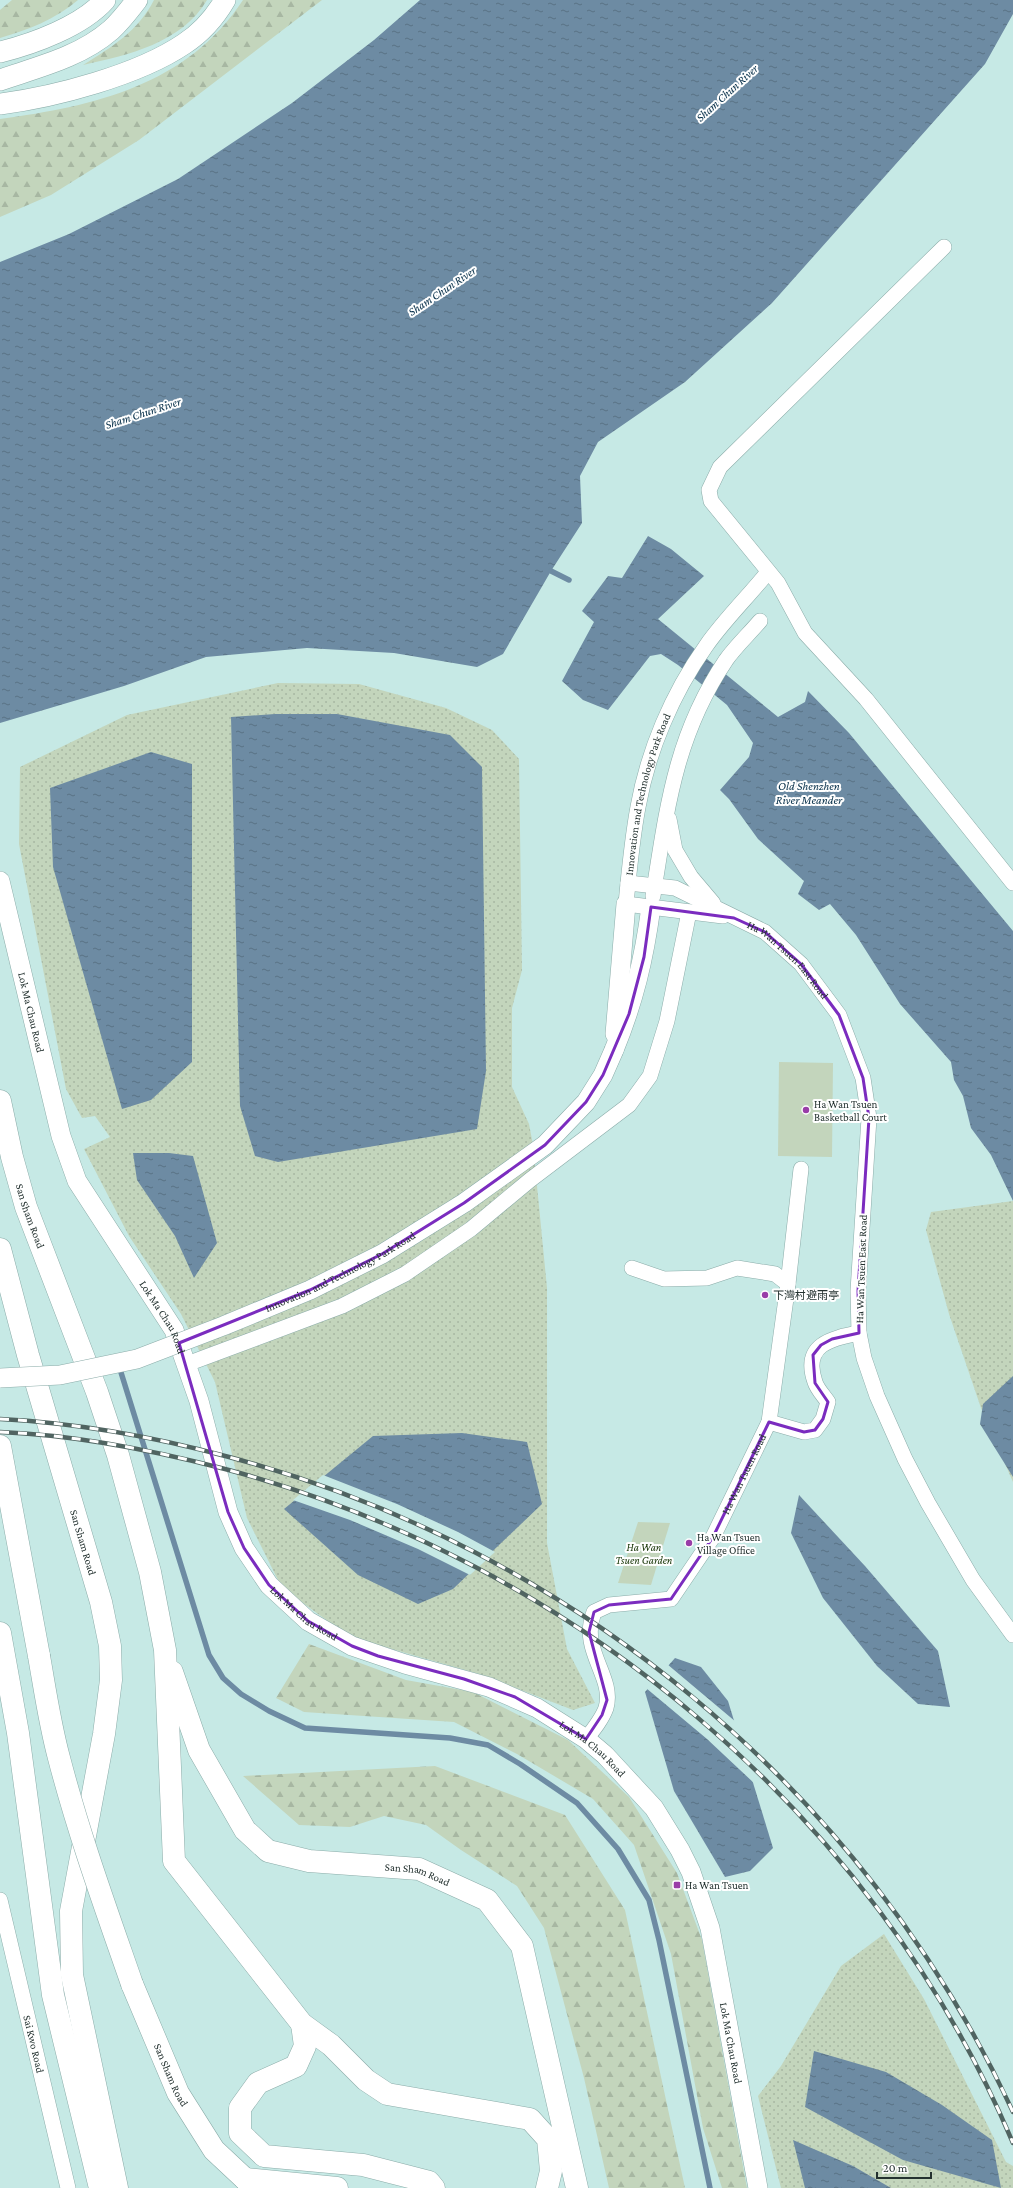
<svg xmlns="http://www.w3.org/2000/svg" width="1013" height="2188" font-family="'Crimson Pro','Noto Sans SC',serif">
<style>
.grass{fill:url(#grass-dots)}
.forest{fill:url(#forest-firs)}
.green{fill:#c3d5bc}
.water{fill:url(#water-ripples)}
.pier{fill:#c6e9e5}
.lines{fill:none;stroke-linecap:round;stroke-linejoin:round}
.stream{stroke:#6d8ba3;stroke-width:5.5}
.minor-casing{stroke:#8baca9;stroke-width:16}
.tertiary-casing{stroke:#8baca9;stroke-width:20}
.secondary-casing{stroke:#8baca9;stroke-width:22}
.primary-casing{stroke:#8baca9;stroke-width:23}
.minor{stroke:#fff;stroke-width:15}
.tertiary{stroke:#fff;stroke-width:19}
.secondary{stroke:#fff;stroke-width:21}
.primary{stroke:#fff;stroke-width:22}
.rail-casing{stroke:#506461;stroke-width:4.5}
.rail{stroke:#fff;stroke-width:3;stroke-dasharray:9;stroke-linecap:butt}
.tertiary-bridge-casing{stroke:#8baca9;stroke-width:20;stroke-linecap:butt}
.primary-bridge-casing{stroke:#8baca9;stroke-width:23;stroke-linecap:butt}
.tertiary-bridge{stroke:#fff;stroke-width:19}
.primary-bridge{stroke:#fff;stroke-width:22}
.marked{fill:none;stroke:#7b2cbf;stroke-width:3;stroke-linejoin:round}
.poi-dot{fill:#993da8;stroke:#fff;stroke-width:1.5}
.labels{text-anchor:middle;stroke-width:4;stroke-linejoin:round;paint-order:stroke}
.street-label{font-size:11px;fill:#243230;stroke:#fff}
.poi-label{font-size:11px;fill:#243230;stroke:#fff;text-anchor:start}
.park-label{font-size:11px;font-style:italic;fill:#153304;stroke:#fff}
.water-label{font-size:12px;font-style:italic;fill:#062f49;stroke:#fff}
</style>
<defs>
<pattern id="grass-dots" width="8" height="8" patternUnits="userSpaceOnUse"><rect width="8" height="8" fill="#c3d5bc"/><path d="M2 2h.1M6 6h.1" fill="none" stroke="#a7b7a2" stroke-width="1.8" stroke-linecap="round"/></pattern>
<pattern id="forest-firs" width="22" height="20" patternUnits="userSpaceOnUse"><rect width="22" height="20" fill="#c3d5bc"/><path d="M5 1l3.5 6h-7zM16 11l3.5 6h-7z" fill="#a7b7a2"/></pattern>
<pattern id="water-ripples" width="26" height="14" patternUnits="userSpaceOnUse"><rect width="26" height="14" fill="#6d8ba3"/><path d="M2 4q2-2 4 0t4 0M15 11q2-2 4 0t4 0" fill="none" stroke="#597285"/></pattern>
</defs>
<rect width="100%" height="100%" fill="#c6e9e5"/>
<g class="grass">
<polygon points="278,683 359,684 446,708 492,730 519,759 522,970 512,1008 512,1087 529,1124 533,1145 547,1288 547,1543 567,1649 595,1703 573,1710 479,1674 350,1637 282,1588 247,1518 215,1382 181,1314 129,1236 84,1149 110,1137 95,1116 82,1118 66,1089 19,844 20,767 127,715"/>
<polygon points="1013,1201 1013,1482 982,1411 949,1314 926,1230 931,1212"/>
<polygon points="884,1934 924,1999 1006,2162 1013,2166 1013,2188 781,2188 758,2096 781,2066 841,1966"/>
</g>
<g class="forest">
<path d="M12,0h66c-22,19 -50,30 -78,38v-28z"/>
<path d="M154,0h53c-25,43 -79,55 -124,65 29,-18 55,-34 71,-65z"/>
<path d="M243,0h79l-183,140 -88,55 -51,22v-98c95,-13 187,-34 243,-119z"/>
<polygon points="309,1644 406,1680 473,1692 568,1740 629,1797 677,1873 702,1940 747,2188 722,2188 703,2128 671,1954 634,1845 593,1799 517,1754 454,1722 304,1712 276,1698"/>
<polygon points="435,1766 565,1815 625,1910 685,2188 609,2188 584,2078 544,1928 517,1886 461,1850 426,1825 384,1816 350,1827 299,1825 243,1776"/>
</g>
<g class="green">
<polygon points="779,1062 833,1063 832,1157 778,1156"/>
<polygon points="638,1522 670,1523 651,1585 618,1583"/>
</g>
<g class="water">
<polygon points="420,0 1013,0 1013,14 985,64 772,303 685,382 598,442 580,476 582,523 551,571 503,654 477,667 394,653 307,648 206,657 124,686 0,723 0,262 69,234 178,179 292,103 374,40"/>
<polygon points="648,536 671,549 704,576 658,619 778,717 805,702 808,691 849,733 1013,931 1013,1201 991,1155 971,1128 963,1096 954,1080 951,1062 900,1004 856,935 830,904 819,910 798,894 804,881 758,839 729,799 720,790 749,757 753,743 727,705 678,665 661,654 650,656 608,710 583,700 562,681 594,622 582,611 608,576 622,578"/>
<polygon points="275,714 337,714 450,735 482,767 486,1071 477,1129 278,1162 255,1156 240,1106 231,717"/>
<polygon points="151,752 192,764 192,1062 151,1100 122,1109 53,867 50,788"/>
<polygon points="133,1153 169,1153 193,1156 217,1243 194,1278 175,1236 137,1180"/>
<polygon points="1013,1376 1013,1477 980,1424 983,1404"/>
<polygon points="462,1433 527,1442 542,1504 453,1589 418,1604 358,1575 284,1509 373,1436"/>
<polygon points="799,1495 865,1566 938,1651 950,1707 918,1704 877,1666 823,1598 791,1533"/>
<polygon points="675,1658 701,1667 728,1701 773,1848 750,1871 725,1877 674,1791 645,1692"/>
<polygon points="814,2051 886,2072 942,2105 992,2140 1001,2188 903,2160 805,2107"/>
<polygon points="793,2140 853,2166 891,2188 805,2188"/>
</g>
<g class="pier">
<polygon points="323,1475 397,1504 458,1532 495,1552 470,1575 418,1549 350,1520 293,1500"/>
<polygon points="667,1664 736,1722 755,1784 707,1739 646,1688"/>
</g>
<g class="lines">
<g class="stream">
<polyline points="551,571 569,580"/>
<polyline points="119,1366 209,1655 223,1678 241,1694 269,1711 305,1728 450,1738 488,1745 520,1764 577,1803 618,1849 649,1900 659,1940 710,2188"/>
</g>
<g class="minor-casing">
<g id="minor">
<polyline points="944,247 720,467 709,490 711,501 778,583 805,633 866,699 1013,883"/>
<polyline points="669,819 675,850 691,877 713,903"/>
<path id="s1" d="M628,883l47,5 90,44 36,32 38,51 24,63 6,40 -11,173 1,42 5,25 13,38 28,63 23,44 45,77 40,55"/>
<path d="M653,896c14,-88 22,-160 73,-236 10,-14 23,-26 34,-39"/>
<path id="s2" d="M723,916l-97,-12c3,-32 6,-65 12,-97 10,-56 34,-113 68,-161 18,-26 42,-49 62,-74"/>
<polyline points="632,1268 664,1279 707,1278 737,1268 775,1274 788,1284"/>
<polyline points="187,1364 342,1306 405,1274 471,1229 530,1180 629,1105 650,1076 667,1021 689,912"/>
<path d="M769,1422l35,10 11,-2 8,-11 5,-17c-4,-6 -11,-13 -13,-20 -13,-37 16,-44 44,-49"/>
<path id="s3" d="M586,1739c8,-10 16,-20 20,-31 9,-32 -27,-57 -12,-96l15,-7 62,-6 42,-62 56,-115 19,-138 13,-115"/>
<path id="s4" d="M0,1900l68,288"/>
</g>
</g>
<g class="tertiary-casing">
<g id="tertiary">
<path id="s5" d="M0,881l61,255 16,45 97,149 25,71 29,111 16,36 25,37 39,36 44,25 53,18 84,23 48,21 49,31 19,16 49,53 26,42 11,22 19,56 48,260"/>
<polyline points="615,1034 626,904"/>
<path d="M614,1050c20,-49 30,-91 37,-143"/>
</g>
</g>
<g class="secondary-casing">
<g id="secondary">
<path d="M0,52c33,-8 82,-26 105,-52"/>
<path d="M0,80c38,-13 80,-23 111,-50 10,-9 18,-20 26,-30"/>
<path d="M0,104c55,-7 138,-29 184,-60 17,-11 31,-27 41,-44"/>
</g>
</g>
<g class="primary-casing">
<g id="primary">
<path id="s6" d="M0,1101l12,56 14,50 71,185 21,63 32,117 15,78 9,211 128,163 29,21 35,35 21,14 143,25 18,20 3,32 -4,17"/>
<path id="s7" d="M0,1249l28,106 73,247 9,44 1,34 -7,54 -33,177 1,64 45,213"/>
<polyline points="0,1446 39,1656"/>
<polyline points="0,1633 18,1733 53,1995 100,2188"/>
<path id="s8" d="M172,1672l27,78 46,80 23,21 41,10 110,8 68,31 35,46 55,242"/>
<path id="s9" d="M132,1984l46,109 36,57 31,29 14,9"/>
<polyline points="302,2024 305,2046 296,2066 258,2083 240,2108 240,2133 264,2156 363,2165 429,2182 434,2188"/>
<polyline points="245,2179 337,2188"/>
</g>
</g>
<use href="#minor" class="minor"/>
<use href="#tertiary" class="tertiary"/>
<use href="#secondary" class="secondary"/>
<use href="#primary" class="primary"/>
<g class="rail-casing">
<g id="rail">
<path d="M0,1419c77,4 155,18 229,38 343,91 635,333 784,655"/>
<path d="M0,1432c76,3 152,18 225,37 346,92 648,343 788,674"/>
</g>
</g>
<use href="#rail" class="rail"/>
<g class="tertiary-bridge-casing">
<g id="tertiary-bridge">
<path id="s10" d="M0,1378l60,-3 77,-16 86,-33 87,-36 72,-36 82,-51 81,-58 41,-43 17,-27 11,-25"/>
</g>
</g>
<g class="primary-bridge-casing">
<path id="primary-bridge" d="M39,1656c6,34 11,69 20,102 20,77 47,151 73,226"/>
</g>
<use href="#tertiary-bridge" class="tertiary-bridge"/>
<use href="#primary-bridge" class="primary-bridge"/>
</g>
<path class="marked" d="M651,907l83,11 31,14 36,32 38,51 24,63 6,40 -11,173 1,42 -27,6 -11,6 -8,10 2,28 13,19 -5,17 -8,11 -11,2 -35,-10 -56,115 -42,62 -62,6 -15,7 -5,20 18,68 -5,15 -16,24 -71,-42 -51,-18 -86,-23 -26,-10 -44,-25 -39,-36 -25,-37 -16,-36 -49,-169 131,-53 72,-36 82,-51 81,-58 41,-43 17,-27 26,-61 15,-57z"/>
<g class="poi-dot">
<circle cx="806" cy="1110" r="4"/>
<circle cx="765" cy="1295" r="4"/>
<circle cx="689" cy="1543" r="4"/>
<rect x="673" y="1881" width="8" height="8" rx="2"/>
</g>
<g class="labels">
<g class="street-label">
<text dy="4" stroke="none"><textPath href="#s2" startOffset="210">Innovation and Technology Park Road</textPath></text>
<text dy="4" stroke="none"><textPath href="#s1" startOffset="183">Ha Wan Tsuen East Road</textPath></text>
<text dy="4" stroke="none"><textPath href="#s5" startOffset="135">Lok Ma Chau Road</textPath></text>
<text dy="4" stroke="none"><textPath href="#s6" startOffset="119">San Sham Road</textPath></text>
<text transform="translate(861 1269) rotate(-88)" y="4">Ha Wan Tsuen East Road</text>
<text dy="4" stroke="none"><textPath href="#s10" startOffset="360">Innovation and Technology Park Road</textPath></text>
<text dy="4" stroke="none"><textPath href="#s5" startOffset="471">Lok Ma Chau Road</textPath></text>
<text dy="4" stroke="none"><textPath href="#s3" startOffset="360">Ha Wan Tsuen Road</textPath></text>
<text dy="4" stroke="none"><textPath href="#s7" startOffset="305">San Sham Road</textPath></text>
<text dy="4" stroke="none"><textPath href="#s5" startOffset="807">Lok Ma Chau Road</textPath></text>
<text dy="4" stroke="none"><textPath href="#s5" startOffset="1130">Lok Ma Chau Road</textPath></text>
<text dy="4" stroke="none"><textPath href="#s8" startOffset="358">San Sham Road</textPath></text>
<text dy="4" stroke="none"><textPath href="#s5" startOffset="1466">Lok Ma Chau Road</textPath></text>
<text dy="4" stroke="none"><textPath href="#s4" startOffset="148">Sai Kwo Road</textPath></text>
<text dy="4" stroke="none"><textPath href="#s9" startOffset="99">San Sham Road</textPath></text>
</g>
<g class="poi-label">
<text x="814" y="1108">Ha Wan Tsuen<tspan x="814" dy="13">Basketball Court</tspan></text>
<text x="773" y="1299">下灣村避雨亭</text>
<text x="697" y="1541">Ha Wan Tsuen<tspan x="697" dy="13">Village Office</tspan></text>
<text x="685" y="1889">Ha Wan Tsuen</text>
</g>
<g class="park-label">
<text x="644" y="1551">Ha Wan<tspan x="644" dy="13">Tsuen Garden</tspan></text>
</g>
<g class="water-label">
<text transform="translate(727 93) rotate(-42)" y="4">Sham Chun River</text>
<text transform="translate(442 291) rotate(-34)" y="4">Sham Chun River</text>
<text transform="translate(143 413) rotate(-18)" y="4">Sham Chun River</text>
<text x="809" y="790">Old Shenzhen<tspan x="809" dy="14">River Meander</tspan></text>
</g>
</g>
<path d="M877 2172v6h54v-6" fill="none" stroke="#243230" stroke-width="2"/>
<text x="883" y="2172" font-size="12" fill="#243230" stroke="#ffffff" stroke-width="3" paint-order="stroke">20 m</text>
</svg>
